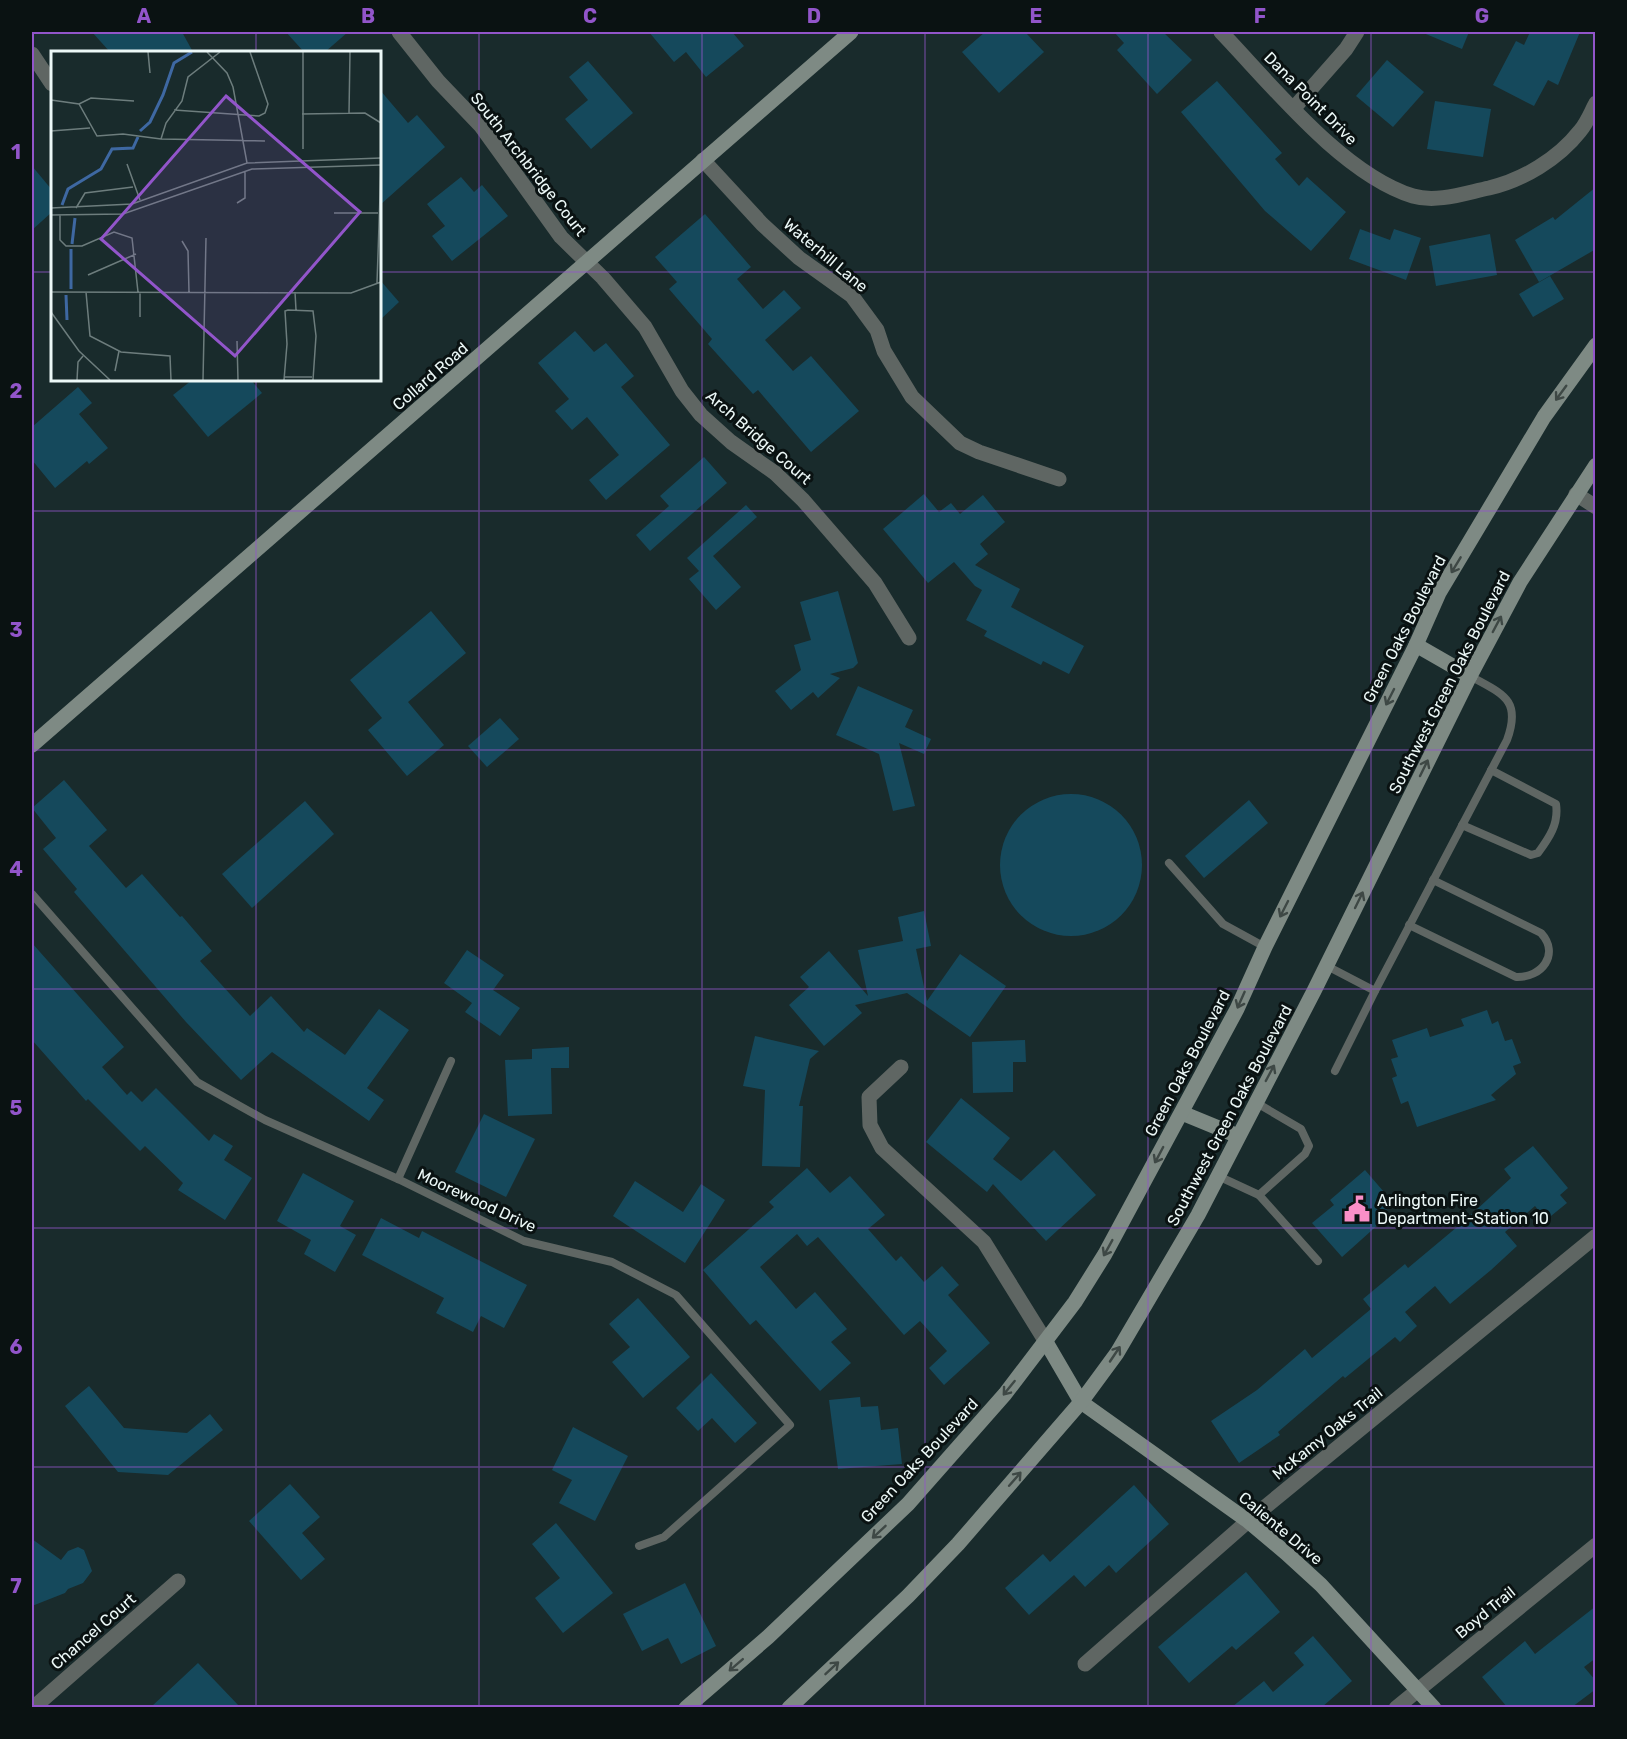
<svg xmlns="http://www.w3.org/2000/svg" width="1627" height="1739" font-family="Rubik,sans-serif">
<style>
.building{fill:#15495c}
.lines{fill:none;stroke-linecap:round;stroke-linejoin:round}
.lane{stroke:#5f6663;stroke-width:8}
.street{stroke:#5f6663;stroke-width:15}
.secondary{stroke:#7e8a84;stroke-width:15}
.oneway{stroke:#3e4845}
.grid{fill:none;stroke:#9255ca;stroke-width:1.5;stroke-opacity:0.55}
.labels{text-anchor:middle;stroke-width:6;stroke-linejoin:round;paint-order:stroke}
.street-label{font-size:16px;fill:#ecf8f7;stroke:#0a1212}
.poi-label{font-size:16px;fill:#ecf8f7;stroke:#0a1212;text-anchor:start}
.inset-river{fill:none;stroke:#3e68a2;stroke-width:3}
.inset-road{fill:none;stroke:#6d7d7d;stroke-width:1.5}
.view{fill:#9255ca;fill-opacity:0.15;stroke:#9255ca;stroke-width:3}
.inset-edge{fill:none;stroke:#ecf8f7;stroke-width:3}
.neatline{fill:none;stroke:#9255ca;stroke-width:2}
.grid-label{font-size:20px;text-anchor:middle;font-weight:bold;fill:#9255ca}
</style>
<rect width="100%" height="100%" fill="#192b2c"/>
<g class="building">
<polygon points="92,32 182,32 193,52 110,52"/>
<polygon points="286,32 348,32 325,52 304,52"/>
<polygon points="649,32 732,32 744,46 706,77 686,52 674,62"/>
<polygon points="985,32 1025,32 1044,52 999,93 962,52"/>
<polygon points="1114,32 1163,32 1192,60 1157,94 1117,50 1124,43"/>
<polygon points="1421,32 1469,32 1462,49"/>
<polygon points="1530,32 1580,32 1558,85 1548,80 1534,106 1493,85 1516,41 1524,45"/>
<polygon points="1387,60 1424,92 1393,127 1356,96"/>
<polygon points="588,61 633,113 591,149 565,119 588,100 569,77"/>
<polygon points="1217,81 1282,153 1275,159 1299,186 1307,177 1346,212 1311,251 1265,211 1181,112"/>
<polygon points="380,90 408,123 417,115 445,147 380,205"/>
<polygon points="1435,101 1491,109 1483,157 1427,149"/>
<polygon points="32,166 52,190 52,212 32,230"/>
<polygon points="461,177 474,192 482,185 508,216 452,261 432,236 445,226 427,204"/>
<polygon points="1596,187 1596,249 1539,282 1515,240 1553,217 1555,220"/>
<polygon points="705,214 751,267 737,279 763,309 784,290 801,308 765,340 793,371 811,356 859,411 811,452 758,390 753,394 708,344 712,339 669,289 677,282 655,257"/>
<polygon points="1360,229 1390,240 1394,229 1421,238 1406,280 1349,259"/>
<polygon points="1490,234 1497,275 1436,286 1429,246"/>
<polygon points="1550,276 1564,299 1533,317 1519,294"/>
<polygon points="380,280 399,302 380,320"/>
<polygon points="575,331 594,352 606,343 634,376 621,387 670,445 606,500 589,480 619,455 587,417 572,430 555,411 569,399 538,363"/>
<polygon points="192,380 251,380 262,393 208,437 173,395"/>
<polygon points="78,387 92,403 79,414 108,448 89,464 87,461 55,488 32,460 32,427"/>
<polygon points="704,457 727,483 650,551 636,535 669,506 660,496"/>
<polygon points="924,494 939,512 951,503 960,514 983,495 1005,522 980,544 988,554 975,565 1020,589 1011,607 1084,646 1069,674 1043,661 1041,665 984,636 987,631 966,620 982,590 975,586 954,562 928,583 883,529"/>
<polygon points="746,505 757,517 713,556 741,587 716,610 689,579 699,571 687,558"/>
<polygon points="838,591 858,663 853,668 830,674 840,678 818,698 813,692 791,710 775,691 801,670 794,645 811,640 800,602"/>
<polygon points="431,611 466,653 408,702 444,745 407,776 368,730 382,718 350,680"/>
<polygon points="858,686 913,710 905,727 931,739 924,754 899,743 915,806 893,811 879,754 836,735"/>
<polygon points="500,718 519,739 487,767 468,746"/>
<polygon points="64,780 107,830 89,846 126,888 142,874 180,917 182,916 212,951 200,961 250,1016 271,996 304,1032 307,1028 345,1055 379,1009 409,1030 367,1088 384,1100 369,1121 272,1052 241,1080 186,1022 74,892 77,889 43,849 56,838 32,808"/>
<circle cx="1071" cy="865" r="71"/>
<polygon points="1249,800 1268,823 1204,878 1185,856"/>
<polygon points="305,801 334,834 252,908 222,874"/>
<polygon points="924,911 931,946 916,949 927,1001 960,954 1006,986 970,1037 907,993 855,1005 862,1013 824,1046 789,1005 809,987 800,977 829,951 868,996 858,950 903,941 898,917"/>
<polygon points="32,943 124,1047 102,1067 127,1095 131,1091 142,1102 156,1088 209,1141 214,1134 233,1146 224,1160 252,1178 225,1220 178,1190 183,1183 145,1146 140,1151 88,1099 86,1101 32,1040"/>
<polygon points="467,950 504,975 493,990 520,1008 500,1036 465,1012 472,1003 444,983"/>
<polygon points="1487,1010 1492,1024 1498,1021 1505,1041 1512,1039 1521,1063 1513,1066 1516,1074 1491,1095 1496,1100 1417,1127 1408,1101 1401,1104 1392,1078 1397,1076 1391,1059 1398,1057 1392,1040 1427,1028 1430,1037 1464,1026 1461,1019"/>
<polygon points="755,1036 819,1051 810,1059 799,1106 803,1106 800,1167 762,1166 765,1090 743,1086"/>
<polygon points="1025,1040 1026,1062 1013,1062 1013,1092 973,1093 972,1042"/>
<polygon points="569,1047 569,1068 551,1068 552,1114 508,1116 505,1060 532,1059 532,1049"/>
<polygon points="961,1098 1010,1138 993,1159 1021,1181 1054,1150 1096,1195 1046,1241 993,1184 987,1192 926,1142"/>
<polygon points="484,1114 535,1139 506,1197 455,1172"/>
<polygon points="1533,1146 1568,1188 1560,1195 1567,1203 1546,1220 1535,1206 1505,1232 1517,1246 1491,1270 1450,1304 1435,1286 1405,1312 1417,1326 1400,1342 1395,1337 1345,1378 1343,1376 1278,1432 1280,1435 1239,1463 1211,1421 1257,1390 1305,1349 1312,1358 1371,1309 1363,1299 1405,1264 1408,1268 1463,1222 1511,1178 1504,1169"/>
<polygon points="807,1168 830,1193 850,1176 885,1215 868,1229 896,1261 901,1256 924,1282 942,1266 959,1285 948,1295 990,1343 944,1385 929,1368 947,1351 920,1321 904,1335 818,1237 807,1246 797,1234 760,1267 796,1309 815,1292 847,1329 831,1342 851,1363 820,1391 756,1320 750,1325 703,1270 774,1207 769,1202"/>
<polygon points="1365,1170 1390,1199 1383,1205 1390,1214 1342,1257 1312,1223 1334,1205 1330,1200"/>
<polygon points="303,1173 354,1201 340,1226 356,1235 335,1272 304,1254 311,1240 277,1221"/>
<polygon points="635,1181 683,1212 701,1184 725,1200 685,1263 613,1216"/>
<polygon points="381,1218 419,1238 422,1231 527,1285 504,1328 481,1316 473,1332 436,1313 444,1298 362,1255"/>
<polygon points="638,1298 690,1357 643,1398 612,1362 630,1347 609,1324"/>
<polygon points="711,1373 757,1423 735,1443 712,1418 698,1431 676,1408"/>
<polygon points="89,1386 124,1428 187,1433 210,1414 223,1430 168,1475 118,1472 65,1406"/>
<polygon points="860,1397 861,1407 878,1406 881,1430 898,1428 902,1464 838,1469 829,1400"/>
<polygon points="573,1427 628,1456 595,1521 559,1503 572,1480 552,1470"/>
<polygon points="290,1484 320,1517 302,1533 325,1559 301,1580 249,1521"/>
<polygon points="1134,1485 1169,1524 1116,1573 1109,1565 1085,1587 1074,1575 1029,1615 1005,1588 1043,1554 1050,1562"/>
<polygon points="556,1523 613,1593 563,1633 535,1598 560,1578 532,1544"/>
<polygon points="32,1539 61,1560 68,1551 78,1547 84,1550 92,1571 83,1583 68,1589 65,1593 32,1606"/>
<polygon points="1246,1572 1280,1612 1236,1650 1232,1646 1189,1683 1158,1647"/>
<polygon points="685,1583 716,1646 681,1664 668,1638 642,1651 623,1614"/>
<polygon points="1596,1606 1596,1658 1584,1667 1596,1681 1596,1689 1572,1707 1507,1707 1482,1677 1525,1641 1535,1654"/>
<polygon points="1313,1636 1352,1681 1322,1707 1232,1707 1264,1681 1273,1692 1304,1665 1294,1653"/>
<polygon points="198,1663 240,1707 151,1707"/>
</g>
<g class="lines">
<g class="lane">
<path d="M1462,825l69,30 7,-2c11,-15 21,-29 18,-49l-65,-34"/>
<polyline points="1169,863 1223,924 1265,947"/>
<polyline points="32,894 197,1082 265,1120 398,1179 524,1241 612,1262 676,1295 790,1425 664,1537 639,1546"/>
<path d="M1409,925l107,52c26,1 44,-23 25,-44l-108,-53"/>
<path d="M1327,966l48,25 132,-251c15,-41 -5,-46 -37,-64"/>
<polyline points="1335,1071 1375,991"/>
<polyline points="1255,1102 1301,1129 1309,1146 1305,1154 1259,1195"/>
<polyline points="1218,1176 1259,1195 1318,1261"/>
<polyline points="398,1179 451,1061"/>
</g>
<g class="street">
<polyline points="399,32 438,81 481,126 561,237 603,278 645,327 682,391 701,415 731,442 775,473 803,500 875,583 909,638"/>
<path d="M1221,32c50,52 121,142 192,164 24,7 52,-3 76,-8 34,-8 69,-29 91,-57 7,-8 11,-19 16,-28"/>
<polyline points="32,54 52,84"/>
<polyline points="1294,108 1346,49 1357,32"/>
<polyline points="703,160 762,224 799,258 852,296 877,330 884,351 912,397 960,443 979,452 1059,479"/>
<polyline points="1576,494 1596,507"/>
<polyline points="901,1067 869,1097 870,1125 882,1148 984,1242 1046,1342"/>
<polyline points="1085,1664 1248,1521 1596,1236"/>
<polyline points="33,1708 178,1581"/>
<polyline points="1396,1708 1596,1545"/>
</g>
<g class="secondary">
<polyline points="1416,645 1470,676"/>
<polyline points="32,745 851,32"/>
<polyline points="1182,1113 1238,1136"/>
<polyline points="1046,1342 1081,1402 1248,1521 1286,1553 1321,1585 1434,1708"/>
<polyline points="686,1708 768,1637 908,1504 1005,1394 1075,1302 1105,1254 1237,1009 1265,947 1416,645 1439,593 1544,417 1596,345"/>
<polyline points="789,1708 908,1596 958,1544 1081,1402 1117,1353 1198,1215 1314,991 1470,676 1520,582 1596,465"/>
</g>
</g>
<defs><path id="oneway-shaft" d="M-6 0H5M1.5-3L5.5 0L1.5 3" fill="none" stroke-width="1.6" stroke-linecap="round" stroke-linejoin="round" transform="scale(1.5)"/></defs>
<g class="oneway">
<use href="#oneway-shaft" transform="translate(1561 393) rotate(126)"/>
<use href="#oneway-shaft" transform="translate(1456 565) rotate(121)"/>
<use href="#oneway-shaft" transform="translate(1497 624) rotate(-62)"/>
<use href="#oneway-shaft" transform="translate(1390 697) rotate(117)"/>
<use href="#oneway-shaft" transform="translate(1424 768) rotate(-64)"/>
<use href="#oneway-shaft" transform="translate(1359 900) rotate(-64)"/>
<use href="#oneway-shaft" transform="translate(1284 909) rotate(117)"/>
<use href="#oneway-shaft" transform="translate(1241 1000) rotate(114)"/>
<use href="#oneway-shaft" transform="translate(1270 1073) rotate(-62)"/>
<use href="#oneway-shaft" transform="translate(1159 1155) rotate(118)"/>
<use href="#oneway-shaft" transform="translate(1108 1248) rotate(119)"/>
<use href="#oneway-shaft" transform="translate(1115 1354) rotate(-56)"/>
<use href="#oneway-shaft" transform="translate(1009 1388) rotate(129)"/>
<use href="#oneway-shaft" transform="translate(1015 1479) rotate(-49)"/>
<use href="#oneway-shaft" transform="translate(879 1532) rotate(137)"/>
<use href="#oneway-shaft" transform="translate(736 1665) rotate(139)"/>
<use href="#oneway-shaft" transform="translate(832 1668) rotate(-43)"/>
</g>
<path class="grid" d="M256,32v20M479,32v1676M702,32v1676M925,32v1676M1148,32v1676M1371,32v1676M32,272h20M380,272h1216M256,380v1328M32,511h1564M32,750h1564M32,989h1564M32,1228h1564M32,1467h1564"/>
<defs>
<g id="civic-bare" transform="scale(2.07)"><path d="M-.6-6.5H3V-4.5H.6V-3L4-1V1h2V6H-6V1h2V-1L-.6-3ZM-1.2 2.5V6h2.4V2.5Z" fill="#fa8fc8" stroke="#0a1212" stroke-width="2.5" paint-order="stroke"/></g>
</defs>
<g fill-rule="evenodd">
<use href="#civic-bare" x="1357" y="1209"/>
</g>
<g class="labels">
<g class="street-label">
<text transform="translate(1311 98) rotate(45)" y="6">Dana Point Drive</text>
<text transform="translate(529 164) rotate(52)" y="6">South Archbridge Court</text>
<text transform="translate(826 255) rotate(40)" y="6">Waterhill Lane</text>
<text transform="translate(430 376) rotate(-41)" y="6">Collard Road</text>
<text transform="translate(759 437) rotate(41)" y="6">Arch Bridge Court</text>
<text transform="translate(1404 629) rotate(-63)" y="6">Green Oaks Boulevard</text>
<text transform="translate(1449 682) rotate(-63)" y="6">Southwest Green Oaks Boulevard</text>
<text transform="translate(1187 1063) rotate(-62)" y="6">Green Oaks Boulevard</text>
<text transform="translate(1229 1115) rotate(-62)" y="6">Southwest Green Oaks Boulevard</text>
<text transform="translate(477 1200) rotate(25)" y="6">Moorewood Drive</text>
<text transform="translate(1327 1433) rotate(-39)" y="6">McKamy Oaks Trail</text>
<text transform="translate(919 1460) rotate(-47)" y="6">Green Oaks Boulevard</text>
<text transform="translate(1281 1528) rotate(40)" y="6">Caliente Drive</text>
<text transform="translate(1485 1612) rotate(-39)" y="6">Boyd Trail</text>
<text transform="translate(93 1631) rotate(-41)" y="6">Chancel Court</text>
</g>
<g class="poi-label">
<text x="1377" y="1206">Arlington Fire<tspan x="1377" dy="18">Department-Station 10</tspan></text>
</g>
</g>
<g transform="translate(51 51)">
<rect width="330" height="330" fill="#192b2c"/>
<path class="inset-river" d="M89,80l10,-9 13,-27 11,-32 18,-11M11,154l6,-16 33,-20 11,-20 21,-1 5,-11M21,193l3,-26M20,238v-40M15,244l1,25"/>
<path class="inset-road" d="M97,1l2,21M156,1l20,21 6,14 14,76M0,49l28,4 18,32 26,-2 38,5 104,2M28,53l12,-6 43,3M123,59l85,6 6,-3 3,-9 -18,-52M298,62l1,-61M251,63l63,-1 16,10M0,80l39,-3M110,88l5,-16 16,-22 6,-24 32,-25M252,98v-97M76,113l13,36M186,152l8,-5v-26M0,157l81,-4 115,-41 134,-5M25,157l9,-15 48,-6M283,162h44M0,164l72,-1 129,-45 129,-4M9,164v25l6,6h16l32,-14 18,6 6,54M131,190l6,10 1,41M37,224l48,-21M326,232l4,-117M0,241l300,1 30,-11M35,241l4,44 31,16 49,4 1,24M89,241v25M244,241l1,18M0,261l28,39 31,29M186,290l1,39M64,320l4,-20M233,326h28M26,329l1,-18 5,-6M152,329l3,-142M233,329l3,-36 -2,-33 3,-1 25,1 3,25 -3,44"/>
<path class="view" d="M175,45l134,116 -125,144 -134,-117z"/>
<rect width="330" height="330" class="inset-edge"/>
</g>
<rect width="1627" height="1739" fill="none" stroke="#0a1212" stroke-width="66"/>
<rect x="33" y="33" width="1561" height="1673" class="neatline"/>
<g class="grid-label">
<text x="144" y="23">A</text>
<text x="368" y="23">B</text>
<text x="590" y="23">C</text>
<text x="814" y="23">D</text>
<text x="1036" y="23">E</text>
<text x="1260" y="23">F</text>
<text x="1482" y="23">G</text>
<text x="16" y="159">1</text>
<text x="16" y="398">2</text>
<text x="16" y="637">3</text>
<text x="16" y="876">4</text>
<text x="16" y="1115">5</text>
<text x="16" y="1354">6</text>
<text x="16" y="1593">7</text>
</g>
</svg>
